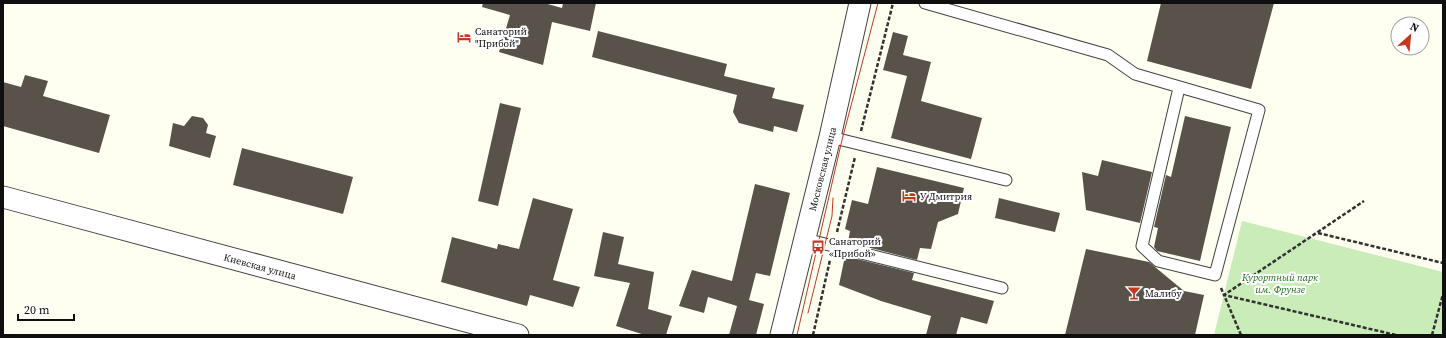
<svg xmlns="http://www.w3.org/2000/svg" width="1446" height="338" font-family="'Source Serif 4',serif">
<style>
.green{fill:#c9ecb8}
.building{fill:#58524b}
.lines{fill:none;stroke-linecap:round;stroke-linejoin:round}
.service-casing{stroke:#424242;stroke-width:13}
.minor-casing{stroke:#424242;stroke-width:23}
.path{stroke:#313131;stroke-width:2.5;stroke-dasharray:4 2;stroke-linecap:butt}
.service{stroke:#fff;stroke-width:11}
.minor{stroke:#fff;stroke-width:21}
.tram{stroke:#c63720;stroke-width:1}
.labels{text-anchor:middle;stroke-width:4;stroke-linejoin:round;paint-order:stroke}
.poi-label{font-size:10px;fill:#0f0f0f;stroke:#fff;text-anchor:start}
.street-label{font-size:10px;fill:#0f0f0f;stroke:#fff}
.park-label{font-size:10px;font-style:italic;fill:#1d6a1b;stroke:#fff}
</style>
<rect width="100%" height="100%" fill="#fffff1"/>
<polygon class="green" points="1242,221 1443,272 1443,335 1214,335"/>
<g class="building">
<polygon points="483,3 544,3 562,8 563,3 596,3 590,31 552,22 543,65 499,52 510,15 482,7"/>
<polygon points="1161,3 1274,3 1251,89 1147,61"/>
<polygon points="598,31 727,64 724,76 775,88 772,98 804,105 797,132 774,126 773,132 739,123 733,112 737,95 592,57"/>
<polygon points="893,32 908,36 903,55 931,62 921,101 982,118 971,159 891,138 907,76 883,70"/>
<polygon points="25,75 48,81 43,96 110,115 99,153 3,126 3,82 21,87"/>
<polygon points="500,103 521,108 498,206 478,201"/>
<polygon points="192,116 203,118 208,125 206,133 216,136 210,158 169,146 173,123 184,126"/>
<polygon points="1185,116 1231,127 1200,261 1157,251 1154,247 1158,228 1154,227 1166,175 1171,177"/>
<polygon points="242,148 353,177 343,214 233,185"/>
<polygon points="1102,160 1152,172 1140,223 1086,210 1082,172 1098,176"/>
<polygon points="877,167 964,188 958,214 938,222 931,249 920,248 917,260 848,242 850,231 845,229 852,200 868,204"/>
<polygon points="755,184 790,193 770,276 756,273 749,300 764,304 756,335 729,335 737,306 708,297 704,313 679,306 692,270 732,281"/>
<polygon points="533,198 573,209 553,280 580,287 573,307 530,295 527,306 441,282 452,237 497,249 498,244 519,249"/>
<polygon points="999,198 1060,213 1055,232 995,218"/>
<polygon points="603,232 624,237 618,264 654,272 648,309 672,316 666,335 645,335 616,326 630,283 594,276"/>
<polygon points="1086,249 1149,262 1184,291 1204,295 1195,335 1065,335"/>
<polygon points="845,256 914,273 912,280 994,301 987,324 961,317 956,335 926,335 931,316 881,301 839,285"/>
</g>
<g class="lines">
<g class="service-casing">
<g id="service">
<polyline points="925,3 1108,55 1135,74 1259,110 1215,275 1158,261 1142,246 1179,88"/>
<polyline points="830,137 1006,180"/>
<polyline points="805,239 1002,288"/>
</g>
</g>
<g class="minor-casing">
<g id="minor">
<polyline points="3,197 518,335"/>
<polyline points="781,335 830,137 860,3"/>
</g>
</g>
<g class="path">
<polyline points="861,131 893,3"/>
<polyline points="837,232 855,157"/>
<polyline points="1318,233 1443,263"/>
<polyline points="1221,288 1224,295 1396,335"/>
<polyline points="813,335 830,260"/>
<polyline points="1241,335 1224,295 1364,201"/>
<polyline points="1432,335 1443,294"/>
</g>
<use href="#service" class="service"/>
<use href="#minor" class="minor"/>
<g class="tram">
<polyline points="808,313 832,216 833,198"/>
<polyline points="797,335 842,140 878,3"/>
</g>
</g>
<defs>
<g id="hotel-bare" transform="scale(1.08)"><path d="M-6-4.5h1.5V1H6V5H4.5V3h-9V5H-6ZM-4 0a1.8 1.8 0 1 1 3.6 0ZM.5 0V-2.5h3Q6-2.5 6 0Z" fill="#c63720" stroke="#fff" stroke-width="2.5" paint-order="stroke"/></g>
<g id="bus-bare" transform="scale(1.08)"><path d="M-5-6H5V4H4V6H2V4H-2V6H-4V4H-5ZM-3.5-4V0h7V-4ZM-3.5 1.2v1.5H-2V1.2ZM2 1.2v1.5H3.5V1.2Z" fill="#c63720" stroke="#fff" stroke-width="2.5" paint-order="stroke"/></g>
<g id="bar-bare" transform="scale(1.08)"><path d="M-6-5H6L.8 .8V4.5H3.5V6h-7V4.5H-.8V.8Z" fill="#c63720" stroke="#fff" stroke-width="2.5" paint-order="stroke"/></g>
</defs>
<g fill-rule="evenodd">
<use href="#hotel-bare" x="464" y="37"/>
<use href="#hotel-bare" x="909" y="196"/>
<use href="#bus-bare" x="818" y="247"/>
<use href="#bar-bare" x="1134" y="293"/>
</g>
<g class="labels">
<g class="poi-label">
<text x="475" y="35">Санаторий<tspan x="475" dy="12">"Прибой"</tspan></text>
<text x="920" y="200">У Дмитрия</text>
<text x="829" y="245">Санаторий<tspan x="829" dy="12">«Прибой»</tspan></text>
<text x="1145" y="297">Малибу</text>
</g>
<g class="street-label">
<text transform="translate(822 169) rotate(-76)" y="4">Московская улица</text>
<text transform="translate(260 266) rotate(15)" y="4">Киевская улица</text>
</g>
<g class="park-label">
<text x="1280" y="281">Курортный парк<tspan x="1280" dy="12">им. Фрунзе</tspan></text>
</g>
</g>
<rect width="1446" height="338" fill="none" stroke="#0f0f0f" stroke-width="8"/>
<g transform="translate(1410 36) rotate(27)"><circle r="19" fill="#ffffff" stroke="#9f9f9f"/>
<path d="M0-3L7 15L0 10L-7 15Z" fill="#c63720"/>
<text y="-6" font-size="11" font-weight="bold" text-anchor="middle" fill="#0f0f0f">N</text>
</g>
<path d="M18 314v6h56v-6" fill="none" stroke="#0f0f0f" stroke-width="2"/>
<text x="24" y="314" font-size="12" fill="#0f0f0f" stroke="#ffffff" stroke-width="3" paint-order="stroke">20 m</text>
</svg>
